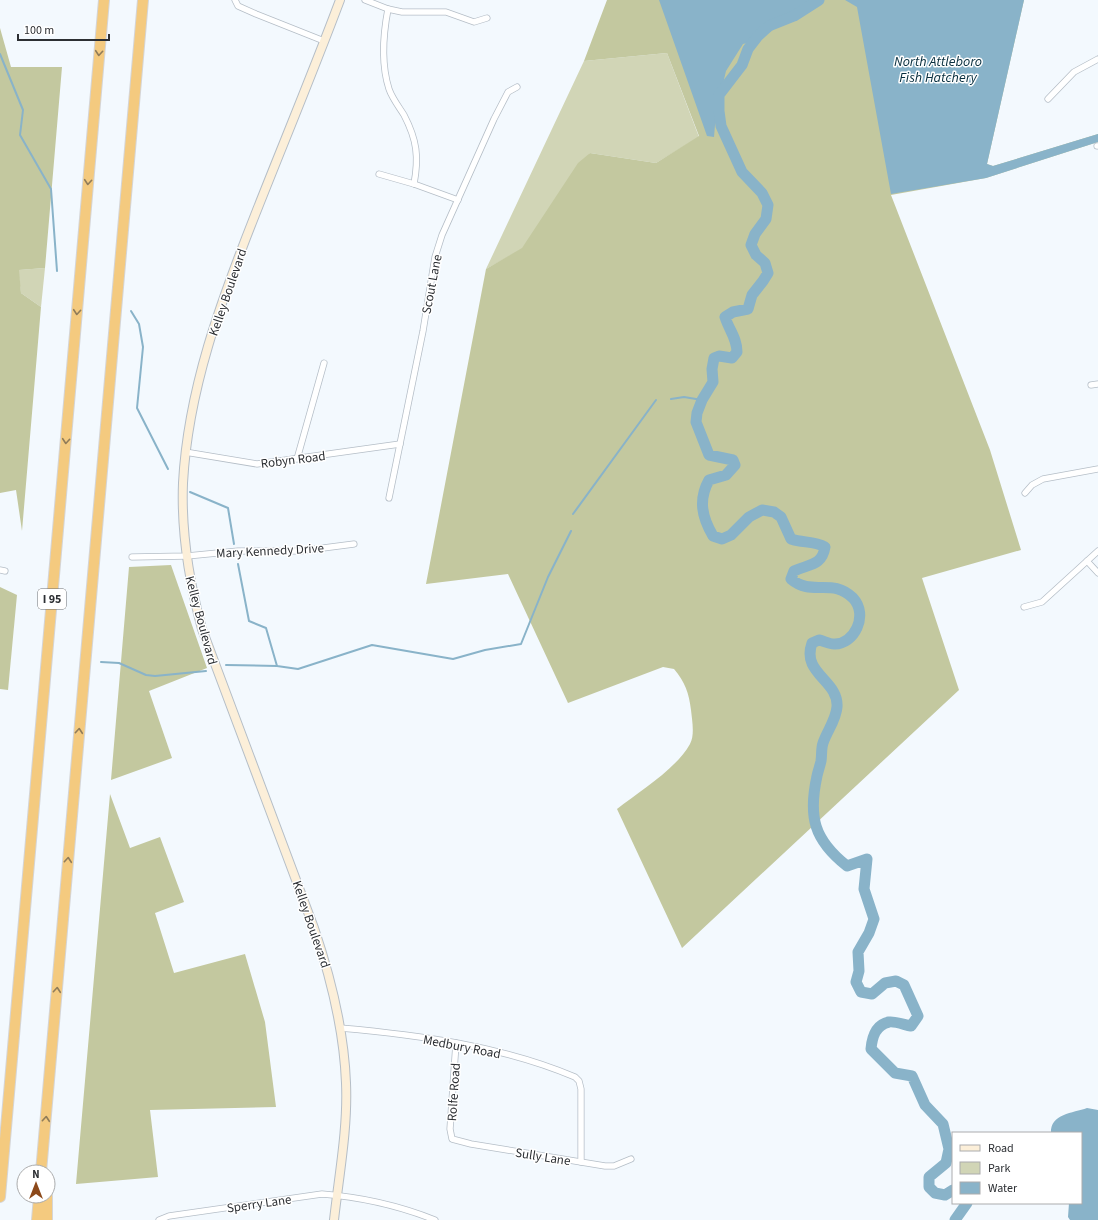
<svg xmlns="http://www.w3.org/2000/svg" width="1098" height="1220" font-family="'Source Sans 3',sans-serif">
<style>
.green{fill:#d1d5b6}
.forest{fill:#c3c89f}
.water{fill:#89b3c9}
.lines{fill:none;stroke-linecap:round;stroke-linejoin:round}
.stream{stroke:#89b3c9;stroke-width:2}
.river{stroke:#89b3c9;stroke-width:11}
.minor-casing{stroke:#b5bec7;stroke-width:7}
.secondary-casing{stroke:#b5bec7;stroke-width:10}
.motorway-casing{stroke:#d5d5d6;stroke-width:12}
.minor{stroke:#fff;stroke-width:5.5}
.secondary{stroke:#fcefd9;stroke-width:8}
.motorway{stroke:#f4ca7f;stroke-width:10}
.oneway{stroke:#907c59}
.labels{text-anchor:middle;stroke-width:3;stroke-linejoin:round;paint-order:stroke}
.shield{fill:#fff;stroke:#6b6d70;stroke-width:1}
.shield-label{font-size:12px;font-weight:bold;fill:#2c2f33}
.street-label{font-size:13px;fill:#2c2f33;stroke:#fff}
.water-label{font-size:14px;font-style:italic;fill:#072e3e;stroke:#fff}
</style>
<rect width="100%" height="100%" fill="#f3f9fe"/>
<g class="green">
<polygon points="667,53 699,137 656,163 590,153 522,249 486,269 584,61"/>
<polygon points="45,268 41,307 21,293 18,270"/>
</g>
<g class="forest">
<path d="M607,0h417l-37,164 6,2 105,-32v8l-112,36 -95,17 99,255 31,100 -99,28 37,112 -277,258 -65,-139c23,-18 59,-40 73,-65 5,-9 2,-24 1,-34 -2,-17 -6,-28 -17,-41l-11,-2 -95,36 -60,-129 -82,10 60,-315 36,-21 56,-85 12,-10 66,10 43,-27 -32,-83 -83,8z"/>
<polygon points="0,28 11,67 62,67 45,268 19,270 21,293 41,307 22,531 16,490 0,493"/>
<polygon points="171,565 207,668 149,691 172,758 111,780 129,567"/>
<polygon points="0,587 17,595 8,690 0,689"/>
<polygon points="110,794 130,848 160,837 184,902 155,913 174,973 245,954 265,1022 276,1107 150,1110 158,1177 76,1184"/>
</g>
<g class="water">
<polygon points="659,0 817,0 758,40 743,44 726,71 716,113 714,137 707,136"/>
<polygon points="845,0 1024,0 987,164 993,166 1098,134 1098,142 986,178 891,194 857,7"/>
<path d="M1087,1108l11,2v110h-28l-2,-3 1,-14h12v-70h-30c-1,-19 22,-20 36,-25z"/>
</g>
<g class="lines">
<g class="stream">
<polyline points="0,54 23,110 20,135 51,189 57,271"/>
<polyline points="721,83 726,85"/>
<polyline points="131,311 139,324 143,347 137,408 168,469"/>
<polyline points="671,399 684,397 702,400"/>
<polyline points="190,492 228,508 234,544"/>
<polyline points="573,514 656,400"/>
<polyline points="238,564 249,621 266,628 277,666 298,669 372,645 453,659 485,650 521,644 548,577 571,531"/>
<polyline points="101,662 119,663 146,675 155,676 206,671"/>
<polyline points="226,665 277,666"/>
</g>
<g class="river">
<path d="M819,0l-25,16 -25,10 -11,10 -10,13 -6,16 -23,30v16l2,15 21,46 20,21 6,12 -2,14 -11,15 -4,11 5,10 9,8 3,10 -5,8 -11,14 -4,14 -15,3 -8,5c4,13 12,21 12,35l-5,6 -13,-2 -5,2 -2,11 1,13 -11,18 -5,13 -1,9 13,33 24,5 2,5 -9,10 -17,5c-11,20 -7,37 4,56l9,3 9,-4 18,-18 13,-7 12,2 7,5 10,22c12,4 23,2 34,8 -3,19 -16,17 -31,24l-3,8c21,18 41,-2 62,19 16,17 1,47 -19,46 -5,0 -10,-3 -15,-4l-7,3c-11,31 27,37 25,64 -1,13 -10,24 -14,36 -2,6 -1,12 -2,18 -1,5 -3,10 -4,15 -9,41 -3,64 30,90l20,-7 -3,30 10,30 -5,14 -11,19 1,19 -3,11 5,10 11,2 13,-11 11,-2 8,4 14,31 -7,10c-6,-1 -16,-5 -22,-4 -14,3 -17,16 -18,27l24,24 17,3 13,29 18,19 6,25 -3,14 -17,14v10l6,6 10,2 8,-5"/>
<polyline points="955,1220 967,1203"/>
</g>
<g class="minor-casing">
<g id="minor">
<polyline points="235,0 238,6 256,14 324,41"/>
<polyline points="365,0 388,9 402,12 446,12 474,22 487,18"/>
<path d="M388,9c-5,26 -7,55 1,80 3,9 10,18 15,26 13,25 15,42 10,69"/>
<polyline points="1048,99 1074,72 1098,59"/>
<polyline points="1097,146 1098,146"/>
<polyline points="379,174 414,184 458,200"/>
<polyline points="1091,385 1098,384"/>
<polyline points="185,452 257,464 400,444"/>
<polyline points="297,459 324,363"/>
<polyline points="1025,493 1032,485 1043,479 1098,469"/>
<polyline points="389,498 423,331 435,257 442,235 494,119 508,92 517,87"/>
<polyline points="132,557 187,556 238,551 300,551 354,544"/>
<polyline points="1087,561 1098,573"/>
<polyline points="0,570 5,571"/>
<polyline points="1024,607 1042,602 1098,551"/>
<path d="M340,1028c79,7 162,18 235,49l4,4 2,8v73"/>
<polyline points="456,1043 450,1129 452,1139 471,1144 605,1166 614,1166 631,1159"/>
<path d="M159,1220l10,-4 153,-22c38,3 78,12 113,26"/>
</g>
</g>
<g class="secondary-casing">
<path id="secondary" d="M334,1220c5,-45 14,-92 12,-137 -2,-53 -15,-105 -32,-155l-112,-299c-13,-48 -21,-96 -19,-146 5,-94 38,-182 72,-268 28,-71 58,-143 85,-215"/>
</g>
<g class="motorway-casing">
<g id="motorway">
<polyline points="41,1172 143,0"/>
<polyline points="0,1197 104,0"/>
<polyline points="37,1220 39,1196"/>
<polyline points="47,1220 47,1196"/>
</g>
</g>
<use href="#minor" class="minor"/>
<use href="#secondary" class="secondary"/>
<use href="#motorway" class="motorway"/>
</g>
<defs><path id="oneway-chevron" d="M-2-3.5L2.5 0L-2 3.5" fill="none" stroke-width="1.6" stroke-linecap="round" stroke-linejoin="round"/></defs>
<g class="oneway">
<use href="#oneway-chevron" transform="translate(99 53) rotate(95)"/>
<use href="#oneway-chevron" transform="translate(88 182) rotate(95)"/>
<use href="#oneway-chevron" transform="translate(77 312) rotate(95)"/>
<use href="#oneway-chevron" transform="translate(66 441) rotate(95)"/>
<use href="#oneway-chevron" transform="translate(79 731) rotate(-85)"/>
<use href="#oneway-chevron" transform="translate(68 860) rotate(-85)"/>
<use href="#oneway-chevron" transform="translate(57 990) rotate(-85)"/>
<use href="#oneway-chevron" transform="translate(46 1119) rotate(-85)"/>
</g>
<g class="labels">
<rect class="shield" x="38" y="589" width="28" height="20" rx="3"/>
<g class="shield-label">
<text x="52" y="603">I 95</text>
</g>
<g class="street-label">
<text transform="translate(431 284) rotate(-79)" y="5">Scout Lane</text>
<text transform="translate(227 292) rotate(-71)" y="5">Kelley Boulevard</text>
<text transform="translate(293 459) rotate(-7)" y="5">Robyn Road</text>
<text transform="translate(270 550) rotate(-3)" y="5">Mary Kennedy Drive</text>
<text transform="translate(202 620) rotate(75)" y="5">Kelley Boulevard</text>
<text transform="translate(312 924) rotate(71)" y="5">Kelley Boulevard</text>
<text transform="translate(462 1046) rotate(11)" y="5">Medbury Road</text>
<text transform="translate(453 1092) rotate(-86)" y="5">Rolfe Road</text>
<text transform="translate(543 1156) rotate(9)" y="5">Sully Lane</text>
<text transform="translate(259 1203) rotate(-8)" y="5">Sperry Lane</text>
</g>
<g class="water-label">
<text x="938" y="66">North Attleboro<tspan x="938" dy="16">Fish Hatchery</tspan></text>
</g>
</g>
<rect x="952" y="1132" width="130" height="72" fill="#ffffff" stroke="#abacad"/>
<rect x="960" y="1145" width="20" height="6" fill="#fcefd9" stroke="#abacad"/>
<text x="988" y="1152" font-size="12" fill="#2c2f33">Road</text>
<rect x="960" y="1162" width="20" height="12" fill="#d1d5b6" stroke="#abacad"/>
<text x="988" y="1172" font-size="12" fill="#2c2f33">Park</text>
<rect x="960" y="1182" width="20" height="12" fill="#89b3c9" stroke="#abacad"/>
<text x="988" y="1192" font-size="12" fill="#2c2f33">Water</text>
<g transform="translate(36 1184)"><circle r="19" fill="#ffffff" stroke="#abacad"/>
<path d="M0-3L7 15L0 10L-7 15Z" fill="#8c491a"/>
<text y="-6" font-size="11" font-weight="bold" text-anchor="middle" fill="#2c2f33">N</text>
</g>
<path d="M18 34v6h91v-6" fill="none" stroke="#2c2f33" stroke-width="2"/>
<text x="24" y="34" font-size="12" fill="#2c2f33" stroke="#ffffff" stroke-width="3" paint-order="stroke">100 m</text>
</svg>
